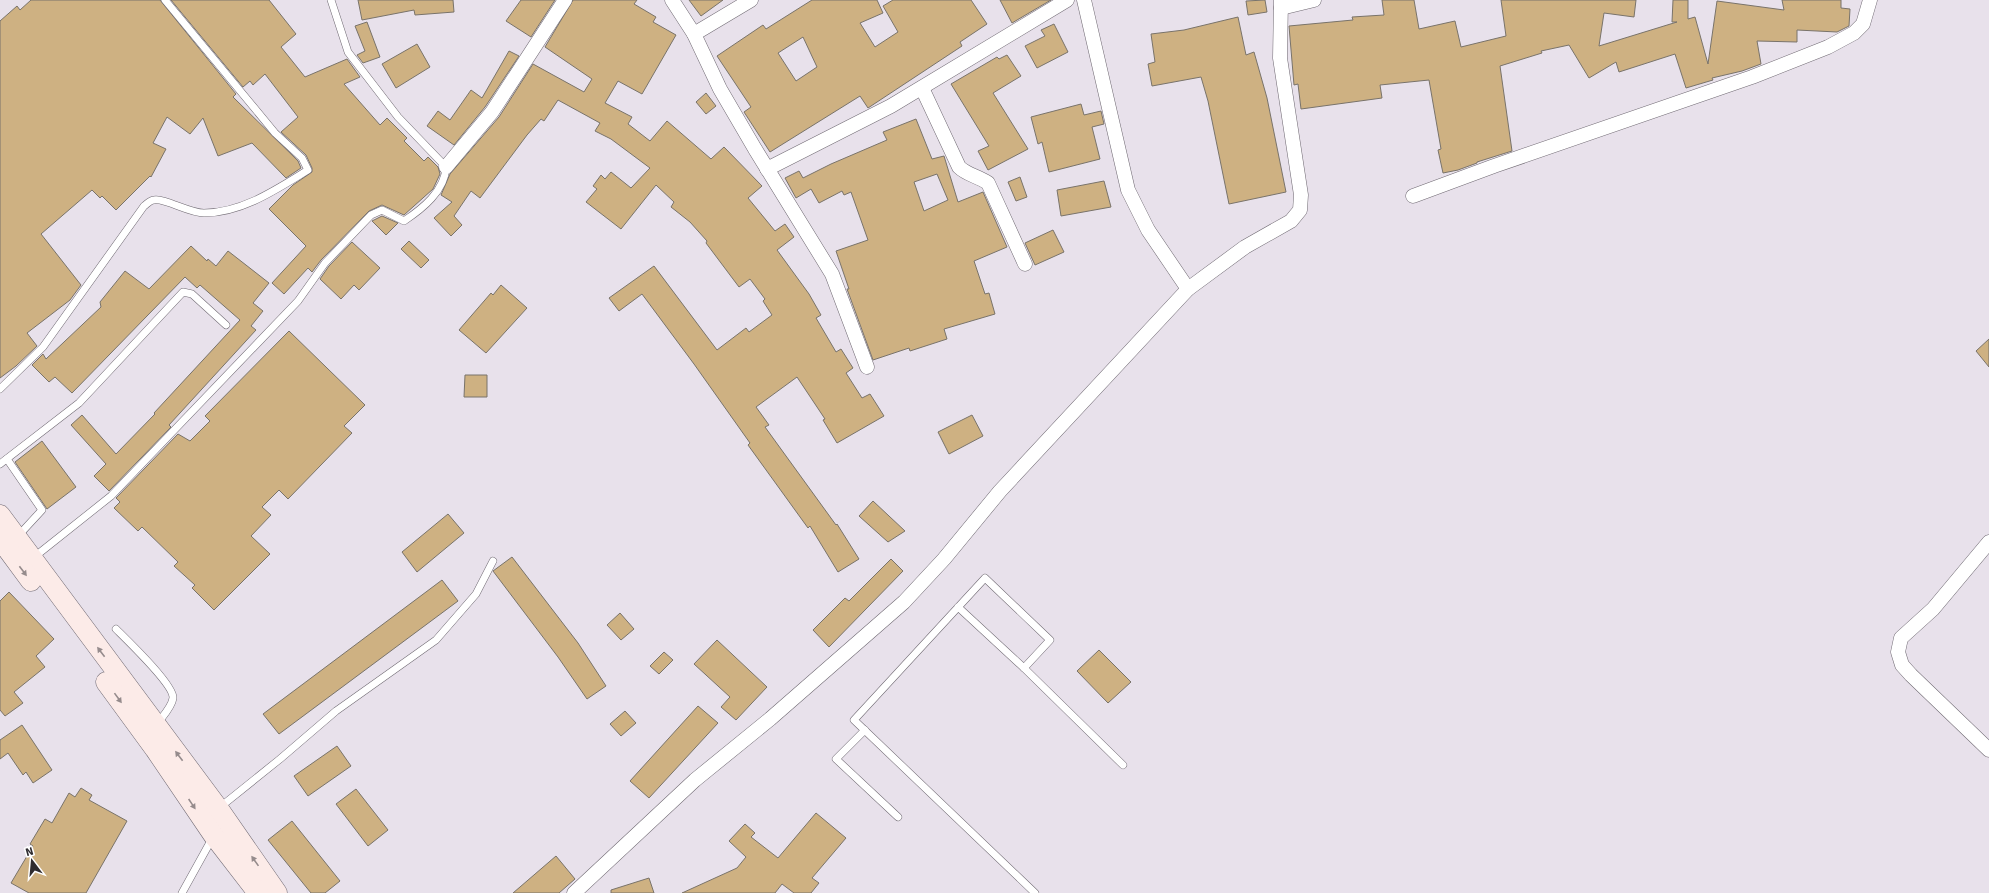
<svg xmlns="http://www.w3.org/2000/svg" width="1989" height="893" font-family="Signika,sans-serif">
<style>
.building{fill:#ceb182;stroke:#79736a;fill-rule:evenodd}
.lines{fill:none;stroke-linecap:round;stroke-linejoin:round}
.lane-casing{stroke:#706a73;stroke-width:8}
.street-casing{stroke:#706a73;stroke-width:15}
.secondary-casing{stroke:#706a73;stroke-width:21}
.lane{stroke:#fff;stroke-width:7}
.street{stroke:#fff;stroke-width:14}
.secondary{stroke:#fcebe8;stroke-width:20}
.oneway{fill:#958b8c}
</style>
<rect width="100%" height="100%" fill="#e8e1eb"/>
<g class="building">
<polygon points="31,0 160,0 236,94 233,97 298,161 301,168 286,178 252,143 218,156 203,118 190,134 167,117 153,143 166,149 151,177 150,176 116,210 102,196 100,198 92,190 41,234 81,285 70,300 27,333 37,346 16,366 0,378 0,21 17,6 20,10"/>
<polygon points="171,0 269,0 296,34 281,47 305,77 347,59 360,77 344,84 380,125 387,118 407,138 404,141 424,161 428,157 438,167 440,174 433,189 404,215 382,205 369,211 321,260 312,272 308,268 284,294 272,283 306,246 269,209 293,185 312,172 312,168 306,155 281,132 298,117 265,74 253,85 250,81 243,87"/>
<polygon points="358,0 453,0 454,12 415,15 414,10 362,20"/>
<polygon points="521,0 555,0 531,37 506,21"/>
<polygon points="573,0 637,0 634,4 656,17 653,22 676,35 642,94 618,81 605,103 632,117 628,124 650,141 667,121 711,159 724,147 762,186 748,198 775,231 785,224 794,237 777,250 809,294 821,315 816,318 836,352 841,349 853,368 846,373 862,398 870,394 884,416 837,443 823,420 825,419 797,377 756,407 769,425 765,427 836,525 837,524 859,559 838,572 810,526 808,528 748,445 750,443 694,364 642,294 619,311 609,298 654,266 717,350 746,328 749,332 772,315 763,301 765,299 750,279 739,287 706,243 707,241 690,222 671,207 674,202 656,185 621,229 586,202 597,189 593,186 601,175 605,179 611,172 631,188 650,168 611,139 595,131 600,123 558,100 544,121 541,119 527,135 480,198 471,191 454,216 462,225 451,236 434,218 452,202 441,195 450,174 499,117 533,64 584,92 592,79 545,47"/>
<polygon points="689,0 723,0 701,16"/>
<path d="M812,0h65l6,13 -23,10 15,24 23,-15 -15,-26 10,-6h78l16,24 -27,18 2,4 -94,62 -8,-12 -90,56 -26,-40 7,-5 -34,-51 46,-31 3,4zM803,37l14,30 -21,14 -18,-28z"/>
<polygon points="1000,0 1051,0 1012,23"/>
<polygon points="1265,0 1267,12 1248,15 1246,1"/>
<polygon points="1382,0 1414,0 1419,29 1455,21 1461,47 1506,36 1501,0 1636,0 1634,17 1604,13 1599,46 1677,22 1672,22 1673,0 1688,0 1688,19 1695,17 1708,64 1717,1 1784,10 1782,0 1841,0 1841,8 1850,9 1849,26 1837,32 1797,30 1797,42 1757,41 1761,64 1742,71 1712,78 1713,80 1686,88 1675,54 1619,72 1616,62 1589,78 1569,45 1541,51 1542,53 1500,66 1512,151 1477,162 1477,163 1458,170 1443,173 1438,150 1441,149 1429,80 1380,85 1382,98 1301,109 1298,84 1294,85 1289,26 1353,20 1352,17 1384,15"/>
<polygon points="1238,17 1246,55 1254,52 1267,98 1286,192 1229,204 1208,101 1201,77 1152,86 1148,64 1155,62 1151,34 1184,30"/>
<polygon points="367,22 380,57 363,63 357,55 365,51 355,26"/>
<polygon points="1054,24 1068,52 1037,68 1025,46 1045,36 1041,30"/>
<polygon points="417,44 430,67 396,88 382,64"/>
<polygon points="509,51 519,56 485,107 454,145 427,126 438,111 450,120 471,90 482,98"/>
<polygon points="1007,55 1021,76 993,93 1028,149 988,170 978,151 989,146 951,84 997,57 999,59"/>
<polygon points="706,93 716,106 706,114 696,102"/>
<polygon points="1081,104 1084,115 1101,111 1104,124 1092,127 1100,159 1049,172 1042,142 1038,144 1031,117"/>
<path d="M916,119l16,40 12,-3 14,46 25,-10 24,55 -33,14 11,33 4,-1 6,21 -51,15 3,10 -37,12 -1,-3 -36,12 -26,-71h2l-13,-38 32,-11 -17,-48 -7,3 -2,-4 -23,12 -8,-14 -15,9 -11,-20 14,-7 4,7 28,-14 56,-24 -4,-8zM937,174l11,26 -24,11 -10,-29z"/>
<polygon points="1020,177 1027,197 1016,201 1008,182"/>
<polygon points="1104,181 1111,207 1061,216 1057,190"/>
<polygon points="382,216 398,223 386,235 372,221"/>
<polygon points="1053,230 1064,252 1035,265 1025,243"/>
<polygon points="409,241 429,260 421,268 401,249"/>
<polygon points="352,242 380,268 359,290 354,285 341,299 320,279 329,266"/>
<polygon points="191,246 207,261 208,259 216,266 228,251 269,283 253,303 263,311 251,326 256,330 169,425 171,427 109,491 94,476 106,464 71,425 82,415 116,454 155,414 154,413 240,320 200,285 197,288 185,277 72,393 55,377 49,382 32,365 43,354 46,359 101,307 100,302 125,271 149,289"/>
<polygon points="501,285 527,308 486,353 459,330 491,293 493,295"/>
<polygon points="289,331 365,405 344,426 352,433 288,499 279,490 262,507 271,515 251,536 270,554 214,610 192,588 195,585 174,566 178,562 142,527 138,531 114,508 120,502 116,498 178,434 190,441 210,421 205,416"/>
<polygon points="1989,339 1989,367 1976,351"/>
<polygon points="465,375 487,375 487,397 464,397"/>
<polygon points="972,415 983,436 949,454 938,432"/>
<polygon points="42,441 76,487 47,509 15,462"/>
<polygon points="873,501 905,531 888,542 859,516"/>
<polygon points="448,514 464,533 417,572 402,552"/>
<polygon points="512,557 578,643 606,686 587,699 558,657 493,571"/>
<polygon points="891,559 903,571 829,647 813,630 845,598 849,601"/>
<polygon points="442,580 458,601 279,734 263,714"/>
<polygon points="9,592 54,639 36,656 45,667 14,692 23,703 5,716 0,710 0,601"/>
<polygon points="620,613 634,629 621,640 607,625"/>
<polygon points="717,640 767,687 736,720 721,707 730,697 694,664"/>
<polygon points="1099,650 1131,682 1108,703 1077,671"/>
<polygon points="664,652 673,660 659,674 650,666"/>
<polygon points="698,706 718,723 649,798 630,781"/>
<polygon points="625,711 636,723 621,736 610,724"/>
<polygon points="22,725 52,770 33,783 26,772 23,775 8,753 0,759 0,740"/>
<polygon points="337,746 351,766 308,796 294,776"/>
<polygon points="81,788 92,795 89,800 127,821 86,893 29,893 11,883 33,846 30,844 45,819 52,823 69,793 75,797"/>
<polygon points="356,789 388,830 368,846 336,804"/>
<polygon points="816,813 846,838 812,878 819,883 811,893 794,893 782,884 775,893 682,893 737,868 746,857 729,841 745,824 755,833 751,837 778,858"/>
<polygon points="292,821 340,881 325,893 311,893 268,840"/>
<polygon points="556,856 575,879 559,893 513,893"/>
<polygon points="649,878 654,893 611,893 611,890"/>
</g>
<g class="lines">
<g class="lane-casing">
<g id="lane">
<path d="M0,389l43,-42 101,-141c3,-2 6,-6 10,-6 11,-2 35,13 50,13 38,0 73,-24 104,-43l-6,-12 -27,-25 -110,-133"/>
<polyline points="7,459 42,510 18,536"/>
<polyline points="0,464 79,403 183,292 192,294 226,325"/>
<path d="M33,558l78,-62 187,-195 27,-38 46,-48 11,-5 22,11c18,-12 41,-30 42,-54l-48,-50 -50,-65 -17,-52"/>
<polyline points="958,607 1024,668 1050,640 985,578 854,720 1035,893"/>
<path d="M116,629c11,11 58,56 57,69 -1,9 -11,19 -16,26"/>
<polyline points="1024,668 1123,765"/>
<polyline points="865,730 836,759 898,817"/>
<polyline points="219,808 280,759 336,711 436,640 476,594 493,561"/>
<polyline points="182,893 213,837"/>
</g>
</g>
<g class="street-casing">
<g id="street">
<polyline points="672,0 694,34 720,89 755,149 832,274 867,367"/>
<polyline points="1084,0 1128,190 1148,230 1188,289"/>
<polyline points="1281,8 1314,0"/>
<polyline points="694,34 751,0"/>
<path d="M922,88l37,79c8,8 19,9 29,16l37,81"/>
<polyline points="446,167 492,112 565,0"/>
<polyline points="767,169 891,106 1067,0"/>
<polyline points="1413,196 1494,166 1752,77 1828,47 1854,33 1863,24 1870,0"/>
<polyline points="1989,542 1933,609 1901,638 1898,652 1902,665 1911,675 1989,750"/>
<polyline points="574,893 695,780 770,719 904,602 944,559 1000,491 1188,289 1245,247 1291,221 1300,210 1301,195 1280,58 1281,0"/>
</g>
</g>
<g class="secondary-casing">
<g id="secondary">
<polyline points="0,515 218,808 277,893"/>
<polyline points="0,539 31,581"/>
<polyline points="106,682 155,749 214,836 258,893"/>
</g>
</g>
<use href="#lane" class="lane"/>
<use href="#street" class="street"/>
<use href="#secondary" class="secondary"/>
</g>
<defs><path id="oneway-solid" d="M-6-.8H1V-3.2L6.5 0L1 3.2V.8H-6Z"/></defs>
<g class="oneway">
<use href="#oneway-solid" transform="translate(23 571) rotate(53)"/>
<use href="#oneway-solid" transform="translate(101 652) rotate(-127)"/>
<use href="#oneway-solid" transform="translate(118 698) rotate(54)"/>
<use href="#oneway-solid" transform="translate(179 756) rotate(-127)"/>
<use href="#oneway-solid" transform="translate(192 804) rotate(56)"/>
<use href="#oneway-solid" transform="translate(255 861) rotate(-125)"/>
</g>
<g transform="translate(32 861) rotate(344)" stroke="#ffffff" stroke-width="3" paint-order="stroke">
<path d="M0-3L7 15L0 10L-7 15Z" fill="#2e2b2f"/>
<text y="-6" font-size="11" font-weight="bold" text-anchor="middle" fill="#2e2b2f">N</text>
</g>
</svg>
